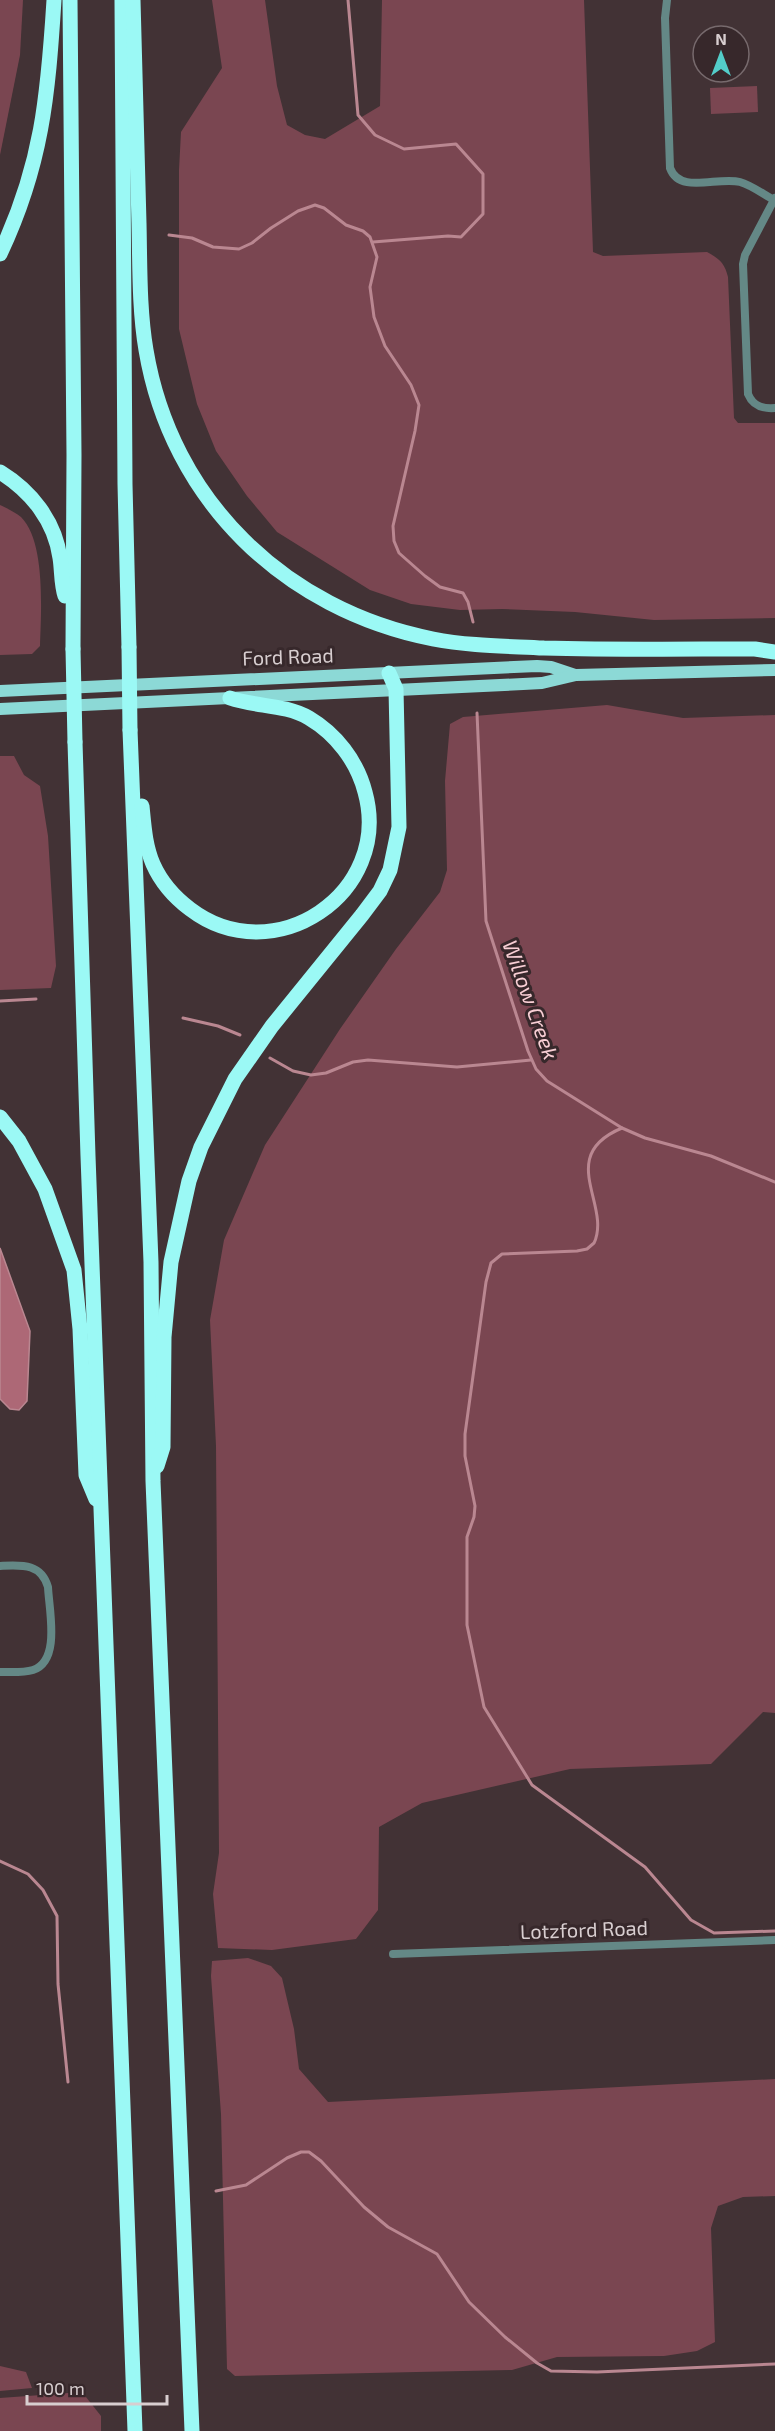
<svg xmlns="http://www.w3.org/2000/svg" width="775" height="2431" font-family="'Exo 2',sans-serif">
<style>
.green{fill:#7a4651}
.water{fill:#ad6876;stroke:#ba8791;stroke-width:1.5}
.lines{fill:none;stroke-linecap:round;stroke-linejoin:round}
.stream{stroke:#ba8791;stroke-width:3}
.minor{stroke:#648886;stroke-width:8}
.primary{stroke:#8cd9d6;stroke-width:12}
.motorway{stroke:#9bf9f5;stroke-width:15}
.motorway-bridge{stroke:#9bf9f5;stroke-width:15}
.labels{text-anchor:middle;stroke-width:6;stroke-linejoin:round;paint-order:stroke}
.street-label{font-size:20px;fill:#d8ced0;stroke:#37282b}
.water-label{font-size:21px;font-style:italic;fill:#f9cfd5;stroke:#37282b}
</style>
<rect width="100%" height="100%" fill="#423235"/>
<g class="green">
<polygon points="0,0 23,0 20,55 0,155"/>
<path d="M212,0h53l12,86 10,39 18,10 20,4 55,-33 2,-106h202l9,252 10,4 104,-4c13,7 18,12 21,25l6,141 4,5h37v195l-121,2 -79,-8 -73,-3 -42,1 -49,-6 -41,-14 -93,-58 -30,-36 -31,-45 -19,-47 -18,-75v-159l2,-38 41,-64z"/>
<polygon points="757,86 758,112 711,114 710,88"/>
<path d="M0,505c6,3 15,7 21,12 25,25 20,95 19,129l-8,8 -32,1z"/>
<polygon points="607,705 683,718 775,715 775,1713 763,1712 711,1764 570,1769 422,1803 379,1827 378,1910 356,1939 272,1950 218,1948 213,1894 219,1853 216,1446 210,1320 224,1240 265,1145 340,1029 396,949 440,892 447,870 445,781 450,724 463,717"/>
<polygon points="0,756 14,756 24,775 40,786 48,836 56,966 51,988 0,990"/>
<polygon points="248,1958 271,1966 282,1978 294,2029 299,2069 328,2102 775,2079 775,2196 743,2197 718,2206 711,2228 715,2342 697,2351 664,2356 557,2357 512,2370 235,2376 227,2369 221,2114 211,1976 212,1961"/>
<polygon points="0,2366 26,2372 32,2388 0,2391"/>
<polygon points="82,2392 101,2416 101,2431 0,2431 0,2398"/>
</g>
<polygon class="water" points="0,1248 30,1331 27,1401 19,1410 10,1409 0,1399"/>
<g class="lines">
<g class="stream">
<polyline points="348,0 358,115 375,135 404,149 456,144 483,174 483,214 461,237 448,236 373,242"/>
<polyline points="169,235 192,238 213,247 239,249 252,243 271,228 298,211 315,205 324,208 346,225 363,231 370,237 377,257 370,287 374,317 385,346 411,385 419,405 415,431 393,526 394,541 399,553 425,576 440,587 463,593 468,602 473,622"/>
<polyline points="477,713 486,921 528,1051 536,1069 547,1081 622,1128 645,1138 711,1156 775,1182"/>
<polyline points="0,1001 36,999"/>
<polyline points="183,1018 218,1026 240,1035"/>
<polyline points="270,1058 293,1071 311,1075 326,1073 353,1062 368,1060 457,1067 531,1060"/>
<path d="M622,1128c-67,28 -10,77 -28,115l-7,6 -10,2 -75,3 -11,9 -5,19 -21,152v22l10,50 -1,11 -7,20v88l17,82 48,78 113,82 46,53 23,13 61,-2"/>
<polyline points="0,1861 28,1874 43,1890 57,1916 58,1984 68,2082"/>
<polyline points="216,2191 246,2185 287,2158 301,2152 309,2152 321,2161 364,2207 388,2227 437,2254 469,2302 505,2337 537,2363 551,2371 597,2372 775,2364"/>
</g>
<g class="minor">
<path d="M667,0l-2,18 5,150c10,27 48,8 70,14 11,3 23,12 34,18"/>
<path d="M775,198l-30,57 -2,9 5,130c5,12 14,15 27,14"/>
<path d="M0,1566c22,-1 41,-3 48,21 1,23 13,74 -15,83 -10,3 -22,2 -33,2"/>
<polyline points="393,1954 775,1940"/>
</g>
<g class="primary">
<polyline points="0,691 537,666 551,667 575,675"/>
<polyline points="0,709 523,684 542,683 576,675 775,670"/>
</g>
<g class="motorway">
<polyline points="70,0 74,455 73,649"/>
<polyline points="122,0 125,484 129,647"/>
<path d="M133,0c2,74 4,148 6,223 1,42 0,86 7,127 25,150 139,260 287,289 36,7 73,7 111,9 70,2 141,1 211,1l20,3"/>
<path d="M0,254c42,-89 48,-158 54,-254"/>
<path d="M0,472c31,19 55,49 60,86 2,12 1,26 5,38"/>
<polyline points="130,730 151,1262 153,1481 192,2431"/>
<polyline points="75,742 88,1156 135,2431"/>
<path d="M142,806c2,20 3,39 11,58 8,18 21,33 37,45 84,64 203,-16 175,-117 -8,-31 -29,-58 -56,-74 -24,-14 -53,-11 -79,-20"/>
<polyline points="0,1117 19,1141 45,1189 74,1270 80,1329 86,1475 96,1499"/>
<polyline points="157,1466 163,1447 164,1337 171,1262 189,1181 201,1147 235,1079 272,1026 362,915 380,891 390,870 399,827 396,689 389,673"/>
</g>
<g class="motorway-bridge">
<polyline points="129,647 130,730"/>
<polyline points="73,649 75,742"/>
</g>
</g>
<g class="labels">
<g class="street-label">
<text transform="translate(288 657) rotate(-2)" y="7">Ford Road</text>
<text transform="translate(584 1930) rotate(-2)" y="7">Lotzford Road</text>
</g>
<g class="water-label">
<text transform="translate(530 1000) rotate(70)" y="7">Willow Creek</text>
</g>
</g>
<g transform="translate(721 54)"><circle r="28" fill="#37282b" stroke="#776a6d" stroke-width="1.5"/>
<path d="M0-4.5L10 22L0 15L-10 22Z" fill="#53cdc9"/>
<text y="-9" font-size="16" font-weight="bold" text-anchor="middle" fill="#d8ced0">N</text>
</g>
<path d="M27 2395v9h140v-9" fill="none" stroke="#d8ced0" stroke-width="3"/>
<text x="36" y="2395" font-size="18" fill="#d8ced0" stroke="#37282b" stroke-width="4.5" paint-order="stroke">100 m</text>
</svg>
